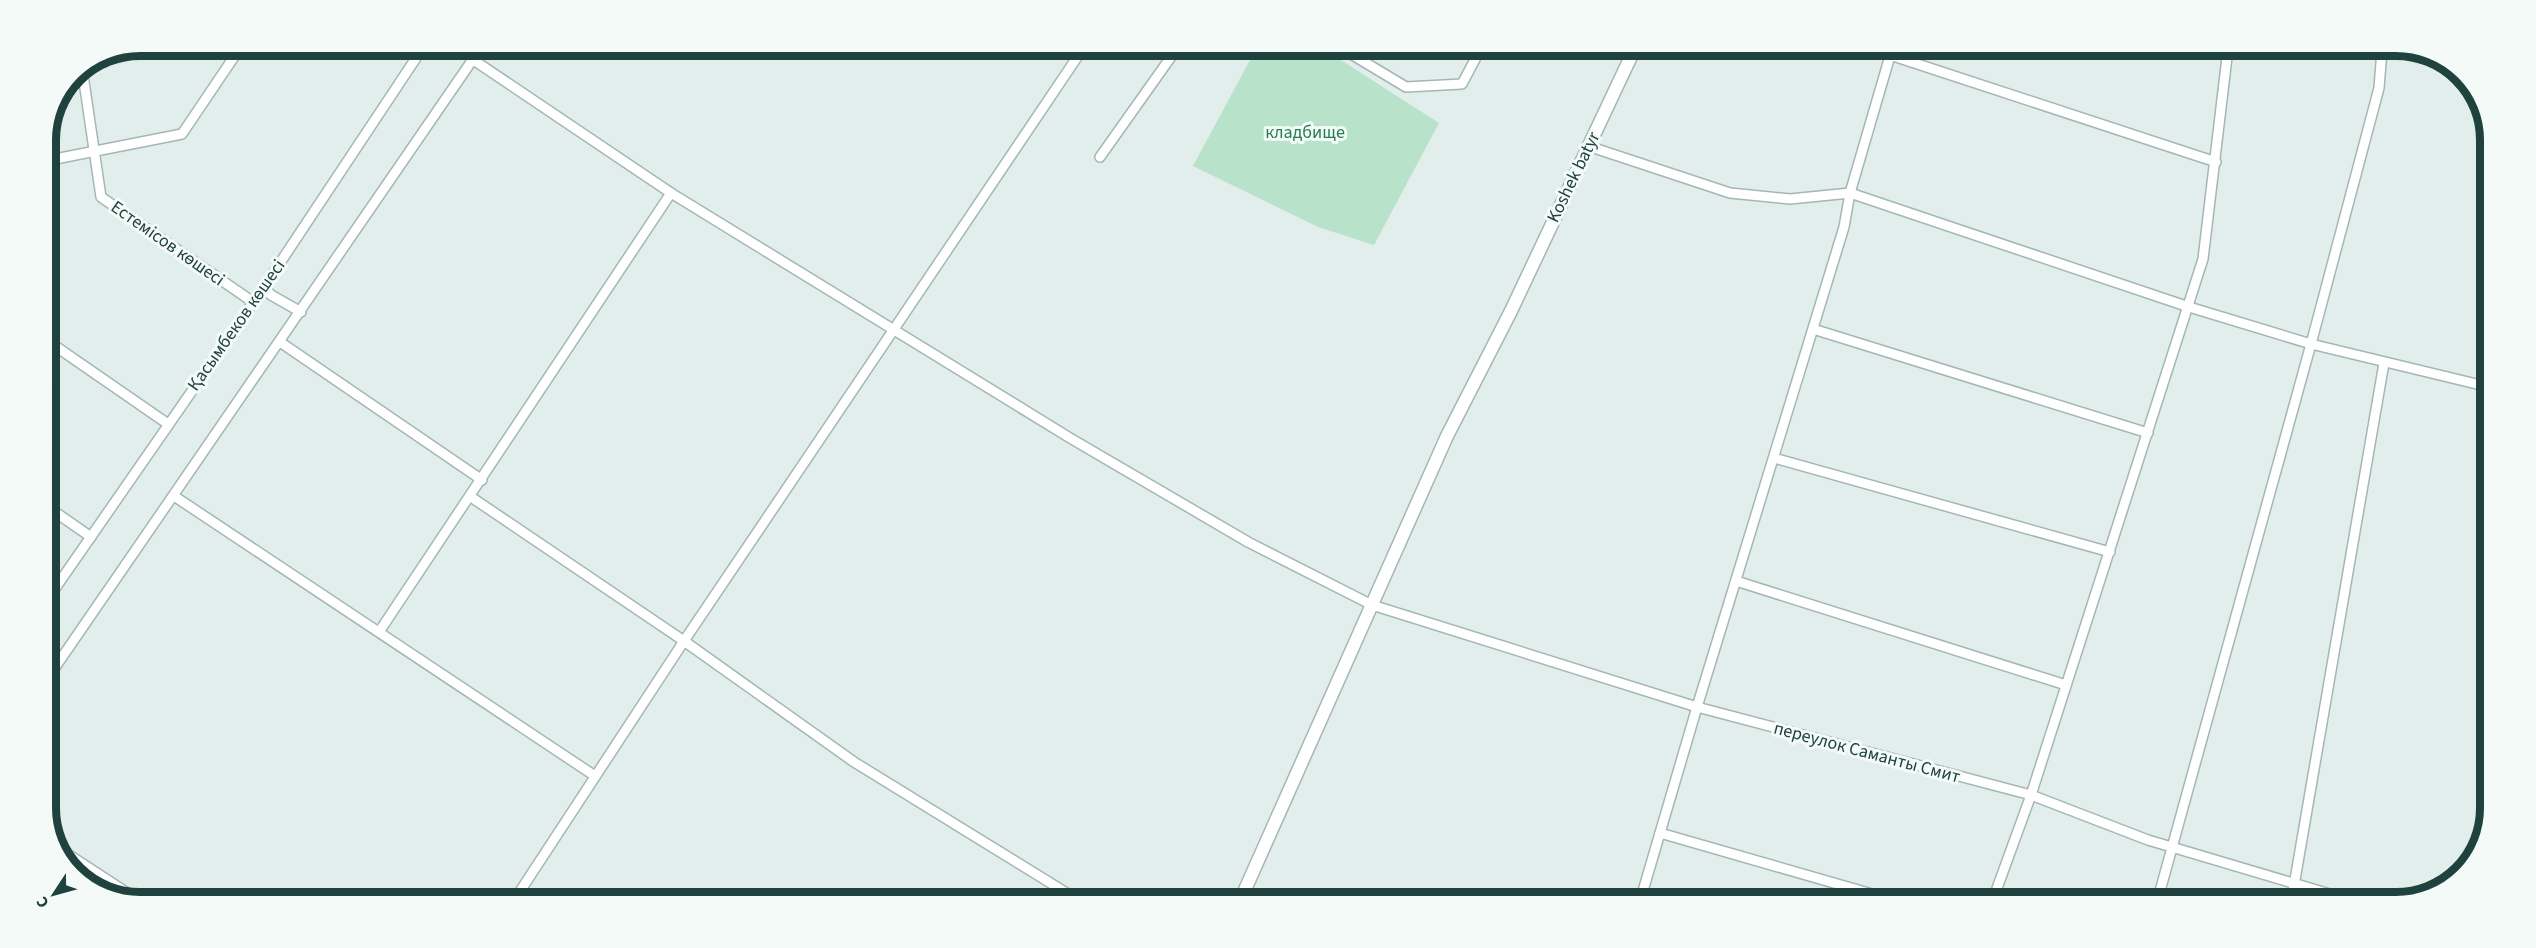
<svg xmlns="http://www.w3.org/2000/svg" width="2536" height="948" font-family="'Source Sans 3',sans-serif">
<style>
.green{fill:#b8e2ca}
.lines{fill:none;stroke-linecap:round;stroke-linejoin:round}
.minor-casing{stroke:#a4b7b4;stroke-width:12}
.tertiary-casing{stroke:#a4b7b4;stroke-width:15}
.minor{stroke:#fff;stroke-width:9}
.tertiary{stroke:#fff;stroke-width:12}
.labels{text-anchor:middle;stroke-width:6;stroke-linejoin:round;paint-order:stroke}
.park-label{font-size:18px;fill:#247e55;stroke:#f3faf8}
.street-label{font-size:18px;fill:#20423e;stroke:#f3faf8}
.rim{fill:none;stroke:#20423e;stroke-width:8}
</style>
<rect width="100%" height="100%" fill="#e2eeeb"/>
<polygon class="green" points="1257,47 1322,48 1439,123 1374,245 1318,227 1193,166"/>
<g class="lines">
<g class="minor-casing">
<g id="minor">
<polyline points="1341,48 1406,87 1462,84 1481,48"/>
<polyline points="1890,55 2216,162"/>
<polyline points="472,59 671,193 1070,438 1248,542 1372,605 1697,707 2031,795 2148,840 2360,903"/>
<polyline points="82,68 101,197 253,302"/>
<polyline points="1588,146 1730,193 1790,199 1850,193 2189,307 2311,344 2489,387"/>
<polyline points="1100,157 1178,47"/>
<polyline points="45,161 182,134 242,45"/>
<polyline points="264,287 271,295 301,312"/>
<polyline points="1813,329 2148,433"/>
<polyline points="45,339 168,424"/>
<polyline points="280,342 482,480"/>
<polyline points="1774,458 2110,552"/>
<polyline points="174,496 595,776"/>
<polyline points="471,497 684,641 854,762 1078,900"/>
<polyline points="45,505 91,537"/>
<polyline points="1736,581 2066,685"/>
<polyline points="45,603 264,287 424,46"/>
<polyline points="379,632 671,193"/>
<polyline points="45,682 482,46"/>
<polyline points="1660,833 1900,902"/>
<polyline points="57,847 135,898"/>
<polyline points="515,899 684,641 1084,47"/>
<polyline points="1640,901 1697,707 1844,227 1850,193 1892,49"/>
<polyline points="1992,902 2031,795 2203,259 2228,49"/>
<polyline points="2157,902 2311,344 2379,88 2382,50"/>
<polyline points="2291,903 2384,363"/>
</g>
</g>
<g class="tertiary-casing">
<polyline id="tertiary" points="1240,901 1447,436 1511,311 1635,48"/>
</g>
<use href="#minor" class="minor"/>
<use href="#tertiary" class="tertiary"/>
</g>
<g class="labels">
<g class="park-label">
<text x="1305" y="138">кладбище</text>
</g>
<g class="street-label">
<text transform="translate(1573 177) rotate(-64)" y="6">Koshek batyr</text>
<text transform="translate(168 243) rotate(35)" y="6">Естемісов көшесі</text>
<text transform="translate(236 325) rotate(-55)" y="6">Қасымбеков көшесі</text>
<text transform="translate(1867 752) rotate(15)" y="6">переулок Саманты Смит</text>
</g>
</g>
<path d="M0 0H2536V948H0ZM140 56H2396A84 84 0 0 1 2480 140V808A84 84 0 0 1 2396 892H140A84 84 0 0 1 56 808V140A84 84 0 0 1 140 56Z" fill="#f3faf8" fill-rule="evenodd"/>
<path class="rim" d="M140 56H2396A84 84 0 0 1 2480 140V808A84 84 0 0 1 2396 892H140A84 84 0 0 1 56 808V140A84 84 0 0 1 140 56Z"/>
<g transform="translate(54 894) rotate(234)" stroke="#f3faf8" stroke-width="4.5" paint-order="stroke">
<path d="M0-4.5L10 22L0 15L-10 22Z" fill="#20423e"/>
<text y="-9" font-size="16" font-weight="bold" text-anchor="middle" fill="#20423e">С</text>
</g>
</svg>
